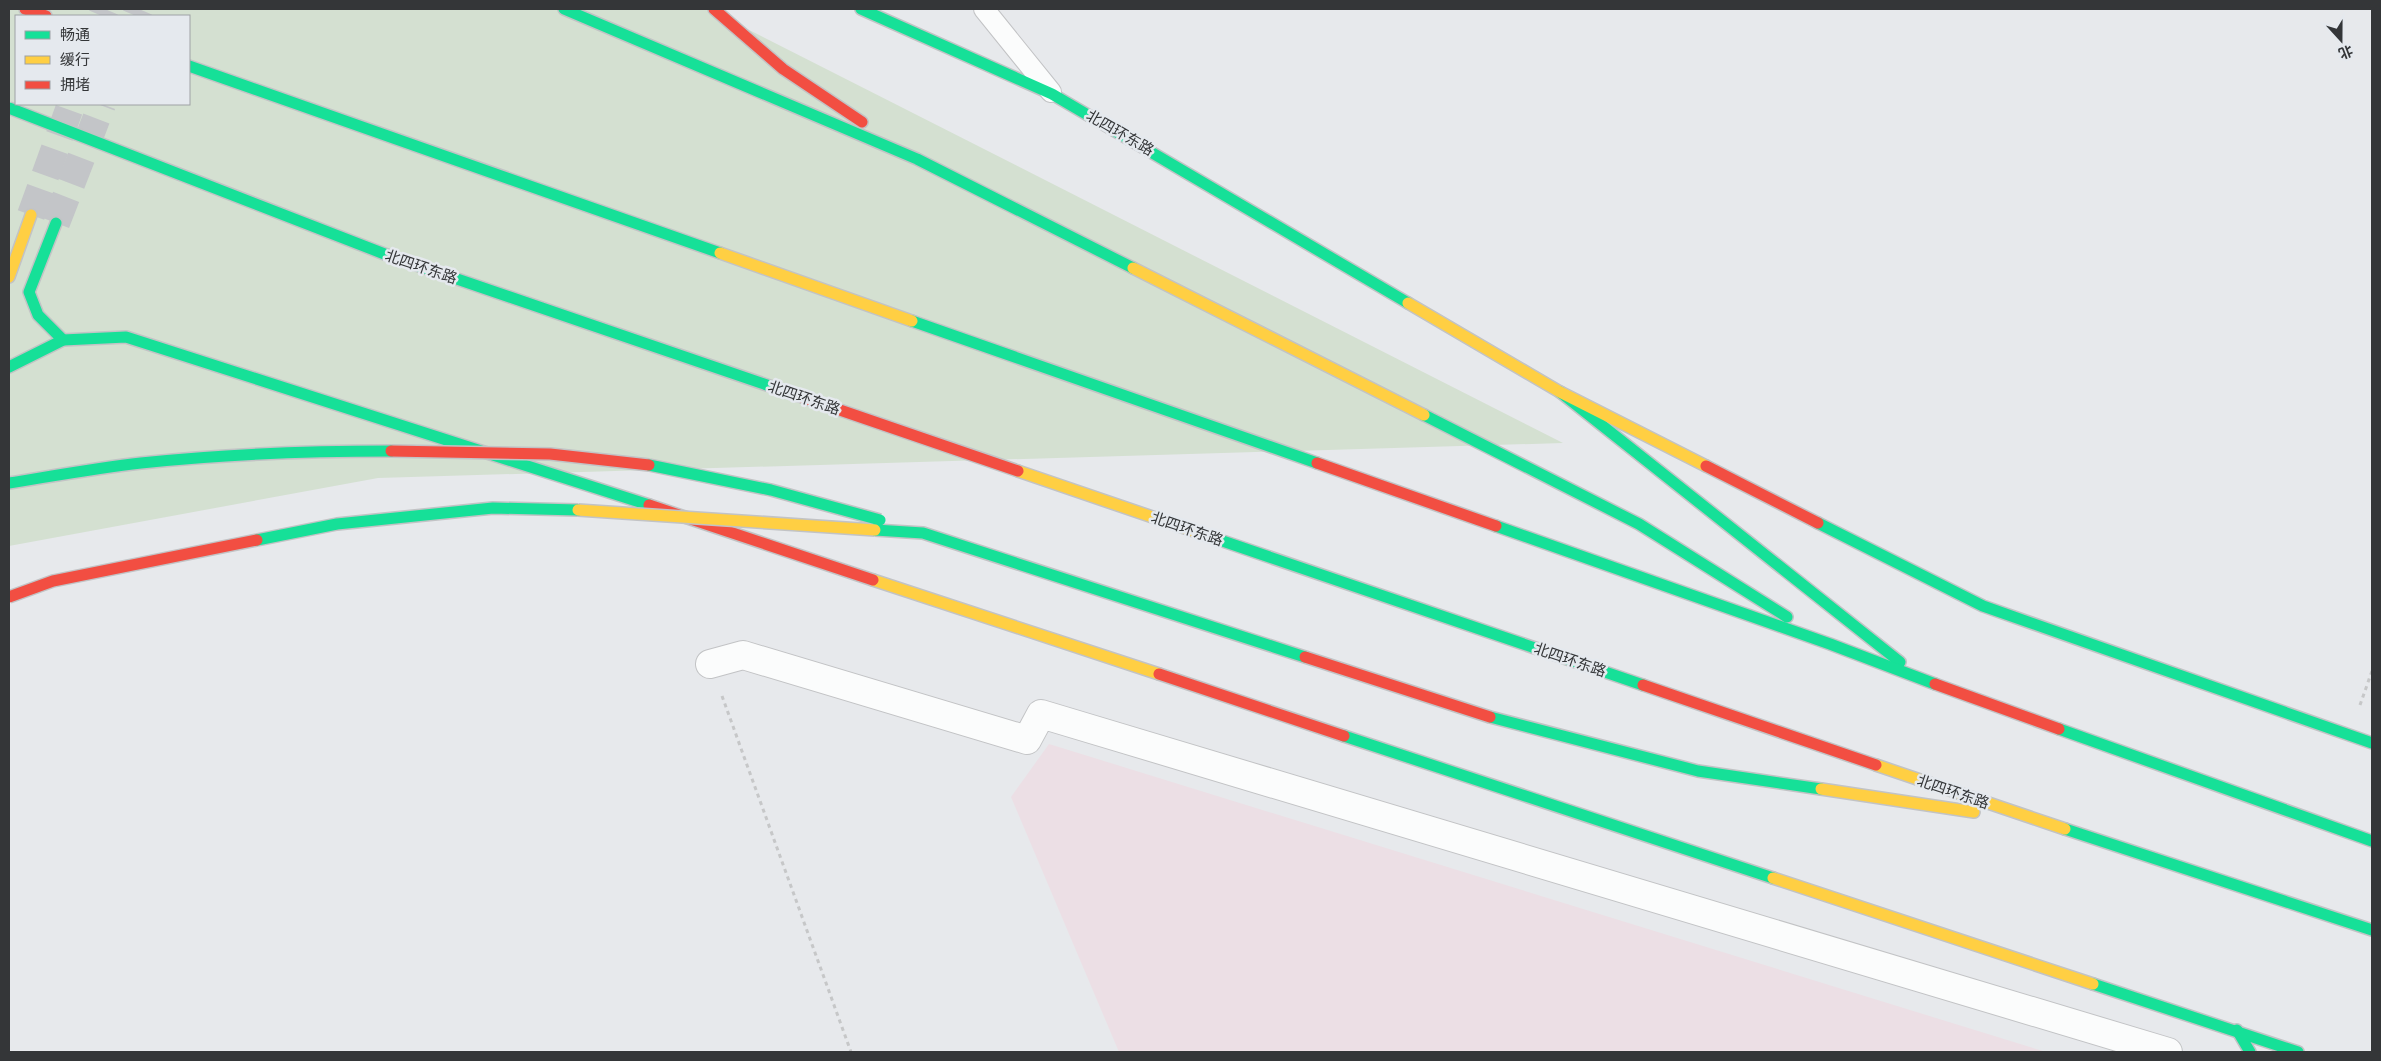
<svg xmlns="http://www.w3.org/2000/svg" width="2381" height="1061" font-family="Karla,'Noto Sans SC',sans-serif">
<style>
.commercial{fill:#ecdfe5}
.green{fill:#d4e0d1;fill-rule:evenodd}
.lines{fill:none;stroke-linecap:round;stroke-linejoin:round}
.secondary-tunnel{stroke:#c3c5c8;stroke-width:28;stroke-dasharray:28 14;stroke-linecap:butt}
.lane-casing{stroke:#c2c3c5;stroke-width:22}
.street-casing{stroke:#c2c3c5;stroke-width:30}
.fast-casing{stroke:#c2c3c5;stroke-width:14}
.slow-casing{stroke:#c2c3c5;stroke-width:14}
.jam-casing{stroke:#c2c3c5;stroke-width:14}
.path{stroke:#c6c7c8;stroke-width:3;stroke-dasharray:4 4;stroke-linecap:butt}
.lane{stroke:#fbfcfc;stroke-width:20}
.street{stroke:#fbfcfc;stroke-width:28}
.fast{stroke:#16e098;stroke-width:11}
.slow{stroke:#ffcf43;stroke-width:11}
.jam{stroke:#f24e42;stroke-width:11}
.fast-bridge-casing{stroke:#c2c3c5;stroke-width:14;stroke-linecap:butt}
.slow-bridge-casing{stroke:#c2c3c5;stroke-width:14;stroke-linecap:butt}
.jam-bridge-casing{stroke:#c2c3c5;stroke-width:14;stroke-linecap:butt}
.fast-bridge{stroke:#16e098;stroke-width:11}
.slow-bridge{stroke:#ffcf43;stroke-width:11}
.jam-bridge{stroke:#f24e42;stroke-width:11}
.labels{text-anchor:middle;stroke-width:5;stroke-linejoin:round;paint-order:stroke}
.street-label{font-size:15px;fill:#343638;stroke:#e5e9ee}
</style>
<rect width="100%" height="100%" fill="#e7e9ec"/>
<polygon class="commercial" points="1049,744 2046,1052 1119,1052 1011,797"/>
<path class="green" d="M9,9h699l855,434 -1185,35 -369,68zM16,16h173v88h-173z"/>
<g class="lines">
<g class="secondary-tunnel">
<polyline points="102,16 105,9"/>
<polyline points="136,16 139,9"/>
<polyline points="31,215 71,104"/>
<polyline points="56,223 102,104"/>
</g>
<g class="lane-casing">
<polyline id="lane" points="984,9 1051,92"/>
</g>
<g class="street-casing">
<polyline id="street" points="710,664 743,655 1027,740 1041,714 2168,1052"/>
</g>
<g class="fast-casing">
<g id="fast">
<polyline points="564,9 917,159 1133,268"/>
<polyline points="861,9 1052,94 1408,303"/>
<polyline points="189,66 720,253"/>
<polyline points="56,223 29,292 38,315 63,340"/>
<polyline points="387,255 799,396"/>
<polyline points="912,321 1317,463"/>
<polyline points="9,367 63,340 126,337 649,505"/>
<polyline points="1560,392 1900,662"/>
<polyline points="1424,415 1639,524 1787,617"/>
<polyline points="1818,523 1983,606 2372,743"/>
<polyline points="1496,526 1830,644 1935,684"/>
<polyline points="1208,536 1643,685"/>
<polyline points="1490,717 1698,771 1821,789"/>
<polyline points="2059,729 2372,841"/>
<polyline points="1344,736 1773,878"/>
<polyline points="2065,829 2372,930"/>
<polyline points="2093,984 2298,1052"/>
<polyline points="2237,1030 2250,1052"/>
</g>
</g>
<g class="slow-casing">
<g id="slow">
<polyline points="720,253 912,321"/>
<polyline points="1133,268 1424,415"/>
<polyline points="9,277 31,215"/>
<polyline points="1408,303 1560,392 1706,466"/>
<polyline points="1018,471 1208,536"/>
<polyline points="873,580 1159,674"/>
<polyline points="1876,765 2065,829"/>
<polyline points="1821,789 1974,812"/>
<polyline points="1773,878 2093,984"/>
</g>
</g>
<g class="jam-casing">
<g id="jam">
<polyline points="25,9 46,16"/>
<polyline points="714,9 783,69 862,122"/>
<polyline points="799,396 1018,471"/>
<polyline points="1317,463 1496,526"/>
<polyline points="1706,466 1818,523"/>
<polyline points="649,505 873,580"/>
<polyline points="1159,674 1344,736"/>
<polyline points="1935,684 2059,729"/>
<polyline points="1643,685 1876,765"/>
</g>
</g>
<g class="path">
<polyline points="722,696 851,1052"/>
<polyline points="2360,705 2372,671"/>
</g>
<use href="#lane" class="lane"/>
<use href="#street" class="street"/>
<use href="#fast" class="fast"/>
<use href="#slow" class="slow"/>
<use href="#jam" class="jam"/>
<g class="fast-bridge-casing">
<g id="fast-bridge">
<polyline points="9,108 387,255"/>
<polyline points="649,465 771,490 880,520"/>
<path d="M9,483c44,-7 88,-15 132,-20 83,-9 167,-12 250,-12"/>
<polyline points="875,530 923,533 1305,657"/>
<polyline points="257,540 337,524 493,508 578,510"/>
</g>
</g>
<g class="slow-bridge-casing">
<polyline id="slow-bridge" points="578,510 875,530"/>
</g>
<g class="jam-bridge-casing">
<g id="jam-bridge">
<polyline points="391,451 550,454 649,465"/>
<polyline points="9,597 53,581 257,540"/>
<polyline points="1305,657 1490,717"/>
</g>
</g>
<use href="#fast-bridge" class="fast-bridge"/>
<use href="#slow-bridge" class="slow-bridge"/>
<use href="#jam-bridge" class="jam-bridge"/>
</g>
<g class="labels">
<g class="street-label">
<text transform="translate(1120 133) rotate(30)" y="5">北四环东路</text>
<text transform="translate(421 267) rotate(19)" y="5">北四环东路</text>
<text transform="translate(804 398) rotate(19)" y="5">北四环东路</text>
<text transform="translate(1187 529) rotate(19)" y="5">北四环东路</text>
<text transform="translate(1570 660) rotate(19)" y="5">北四环东路</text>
<text transform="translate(1953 792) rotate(19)" y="5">北四环东路</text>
</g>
</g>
<rect width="2381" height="1061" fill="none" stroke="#343638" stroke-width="20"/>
<rect x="15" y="15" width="175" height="90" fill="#e5e9ee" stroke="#9ea1a5"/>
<rect x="25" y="31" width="25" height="8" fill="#16e098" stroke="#9ea1a5"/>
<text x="60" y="40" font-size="15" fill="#343638">畅通</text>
<rect x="25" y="56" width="25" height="8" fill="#ffcf43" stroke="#9ea1a5"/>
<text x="60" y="65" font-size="15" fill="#343638">缓行</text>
<rect x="25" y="81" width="25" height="8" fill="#f24e42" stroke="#9ea1a5"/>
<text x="60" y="90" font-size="15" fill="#343638">拥堵</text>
<g transform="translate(2341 40) rotate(159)" stroke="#e5e9ee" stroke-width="4" paint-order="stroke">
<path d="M0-4L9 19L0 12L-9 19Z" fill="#343638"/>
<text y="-8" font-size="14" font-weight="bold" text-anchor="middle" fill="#343638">北</text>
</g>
</svg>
